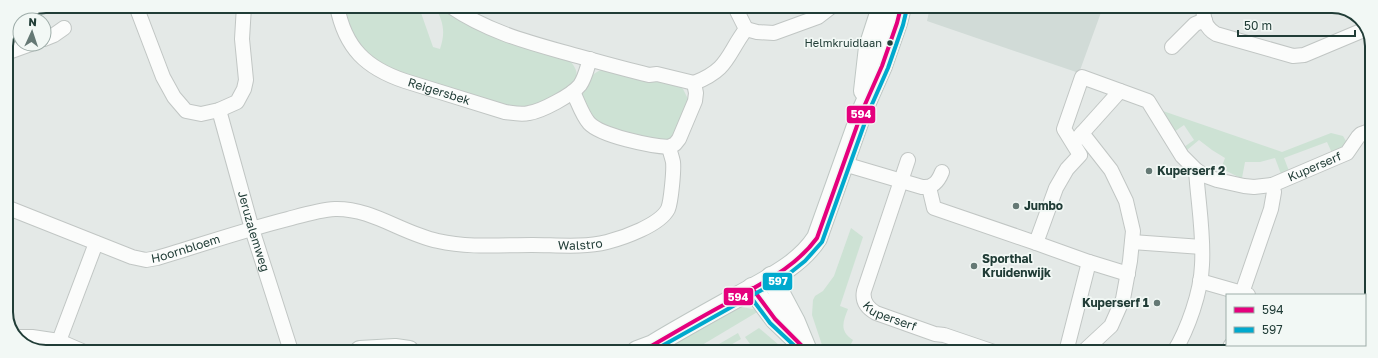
<svg xmlns="http://www.w3.org/2000/svg" width="1378" height="358" font-family="'Golos Text',sans-serif">
<style>
.built{fill:#d1dbd7}
.green{fill:#cde2d4}
.lines{fill:none;stroke-linecap:round;stroke-linejoin:round}
.street-casing{stroke:#c1c6c4;stroke-width:16}
.secondary-casing{stroke:#bfc7c4;stroke-width:22}
.street{stroke:#fbfcfb;stroke-width:14}
.secondary{stroke:#fbfcfb;stroke-width:20}
.bus-1-casing{stroke:#f2f8f5;stroke-width:7}
.bus-2-casing{stroke:#f2f8f5;stroke-width:7}
.bus-1{stroke:#e5007d;stroke-width:4}
.bus-2{stroke:#00a9ce;stroke-width:4}
.bus-dot{fill:#213d37;stroke:#f2f8f5;stroke-width:1.5}
.poi-dot{fill:#657975;stroke:#f2f8f5;stroke-width:1.5}
.labels{text-anchor:middle;stroke-width:3.5;stroke-linejoin:round;paint-order:stroke}
.bus-label{font-size:11px;fill:#213d37;stroke:#f2f8f5;text-anchor:end}
.street-label{font-size:12px;fill:#213d37;stroke:#f2f8f5}
.poi-label{font-size:12px;font-weight:bold;fill:#213d37;stroke:#f2f8f5;text-anchor:start}
.rim{fill:none;stroke:#213d37;stroke-width:2}
.line-badge{stroke:#f2f8f5;stroke-width:1.5}
.badge-label{font-size:11px;text-anchor:middle;font-weight:bold;fill:#fff}
</style>
<rect width="100%" height="100%" fill="#e4e9e7"/>
<polygon class="built" points="930,7 1103,7 1079,73 927,21"/>
<g class="green">
<path d="M345,6h76l-1,4 13,37 7,2c6,-18 3,-27 -5,-43l9,6 2,-2 122,49c20,19 1,29 -15,37 -10,6 -21,11 -32,12 -4,0 -9,-1 -13,-2 -23,-7 -46,-14 -70,-21 -48,-15 -82,-22 -93,-79z"/>
<path d="M609,69l43,13 5,-2 20,5 6,4 5,10 -1,7 -13,30 -8,5 -51,-9 -24,-14 -9,-22c7,-15 8,-26 27,-27z"/>
<path d="M1160,110l122,42 49,-19 12,3 3,5 -1,4 -13,8 -5,-11 -43,16 5,13 -8,3 -6,-16 -15,4h-15l-3,16c-8,-2 -13,-7 -21,-9l4,-11 -13,-8 -13,-10 -12,10 -3,-3 10,-7 -10,-15 -10,7z"/>
<path d="M851,228l12,9 -23,69 8,3c-5,13 -9,22 5,31l-2,4 11,4 -1,4 -37,-1 -12,-36 1,-15 2,-4 8,-5 11,-15z"/>
<polygon points="741,307 753,309 759,311 692,351 659,351 734,308"/>
<polygon points="759,328 786,351 755,351 745,337"/>
<polygon points="738,333 741,339 720,351 707,351"/>
</g>
<g class="lines">
<g class="street-casing">
<g id="street">
<polyline points="136,6 163,77 174,97 186,111 201,114 219,110 237,102 244,89 246,80 242,39 244,6"/>
<path id="s1" d="M337,6c8,42 29,62 68,75l100,31c8,1 16,3 24,1 13,-2 43,-18 51,-28 5,-7 7,-17 10,-26"/>
<path d="M450,6c35,24 73,35 113,46 29,8 57,16 86,23l8,-1 37,9"/>
<path d="M1204,7c-2,11 2,21 12,27l77,22 11,-1 62,-26"/>
<polyline points="746,29 757,32 774,33 818,17 831,7"/>
<polyline points="44,39 54,35 64,28"/>
<polyline points="1172,47 1195,24 1205,20"/>
<polyline points="6,53 31,44"/>
<path d="M573,92c5,10 9,23 16,31 12,13 62,23 80,24"/>
<path id="s2" d="M219,110l33,119 39,122"/>
<polyline points="1082,133 1111,170 1126,201 1133,231 1130,261 1123,299 1111,326 1083,352"/>
<polyline points="1076,140 1120,91"/>
<path id="s3" d="M908,160l-44,131c-2,10 3,17 12,22l59,21 9,1 50,17"/>
<path d="M844,164l78,23c11,1 16,-5 20,-15"/>
<polyline points="929,187 934,208 1036,243 1056,188 1067,169 1080,155 1064,129 1082,77 1148,101 1182,156 1196,170 1206,176 1217,180 1244,186 1254,187 1272,185"/>
<path id="s4" d="M6,207l126,50 14,3 11,-2c44,-13 87,-28 131,-39 15,-4 31,-9 47,-10 37,-1 68,25 103,32 31,7 63,4 94,4 24,0 51,3 75,-3 16,-4 53,-17 61,-33 3,-7 6,-39 5,-47 -1,-5 -3,-10 -4,-15l6,-3 4,-5 16,-38 1,-8 -2,-10c35,-14 32,-27 52,-54l-11,-22"/>
<polyline points="1132,242 1202,247"/>
<polyline points="1036,243 1089,262 1128,274"/>
<polyline points="1200,281 1242,293"/>
<path id="s5" d="M1248,295l-6,-2 29,-84 3,-17 -2,-7 75,-32 11,-16 3,-3 11,-4"/>
<polyline points="16,337 32,337 59,341 82,351"/>
<polyline points="59,341 96,243"/>
<polyline points="1066,352 1089,262"/>
<path d="M1174,352c14,-23 27,-60 28,-87 2,-31 -4,-63 -6,-95"/>
<polyline points="1228,352 1231,345"/>
</g>
</g>
<g class="secondary-casing">
<g id="secondary">
<polyline points="864,91 869,47 882,7"/>
<polyline points="771,277 795,322 807,351"/>
<polyline points="752,288 775,319 799,342"/>
<polyline points="1365,310 1371,308"/>
<polyline points="360,351 395,349 409,351"/>
<path d="M637,351l16,-6c28,-17 57,-33 86,-49 28,-16 60,-30 78,-58l46,-129 19,-43 15,-43 4,-16"/>
<polyline points="1296,352 1301,345"/>
</g>
</g>
<use href="#street" class="street"/>
<use href="#secondary" class="secondary"/>
<g class="bus-1-casing">
<g id="bus-1">
<polyline points="752,288 775,319 807,351"/>
<polyline points="360,351 395,349 409,351"/>
<path d="M637,351l16,-6c26,-15 51,-30 78,-44 31,-18 64,-33 86,-63l46,-129 19,-43 15,-43 4,-16"/>
</g>
</g>
<g class="bus-2-casing">
<g id="bus-2">
<polyline points="747,292 770,323 800,351"/>
<polyline points="653,351 785,277 805,261 822,242 869,111 888,68 903,25 907,8"/>
</g>
</g>
<use href="#bus-1" class="bus-1"/>
<use href="#bus-2" class="bus-2"/>
</g>
<circle class="bus-dot" cx="890" cy="43" r="3.5"/>
<g class="poi-dot">
<circle cx="1149" cy="171" r="4"/>
<circle cx="1016" cy="206" r="4"/>
<circle cx="974" cy="266" r="4"/>
<circle cx="1157" cy="303" r="4"/>
</g>
<g class="labels">
<g class="bus-label">
<text x="882" y="47">Helmkruidlaan</text>
</g>
<g class="street-label">
<text dy="4" stroke="none"><textPath href="#s1" startOffset="143">Reigersbek</textPath></text>
<text dy="4" stroke="none"><textPath href="#s5" startOffset="166">Kuperserf</textPath></text>
<text dy="4" stroke="none"><textPath href="#s2" startOffset="126">Jeruzalemweg</textPath></text>
<text dy="4" stroke="none"><textPath href="#s4" startOffset="597">Walstro</textPath></text>
<text dy="4" stroke="none"><textPath href="#s4" startOffset="191">Hoornbloem</textPath></text>
<text dy="4" stroke="none"><textPath href="#s3" startOffset="179">Kuperserf</textPath></text>
</g>
<g class="poi-label">
<text x="1157" y="175">Kuperserf 2</text>
<text x="1024" y="210">Jumbo</text>
<text x="982" y="263">Sporthal<tspan x="982" dy="14">Kruidenwijk</tspan></text>
<text x="1149" y="307" text-anchor="end">Kuperserf 1</text>
</g>
</g>
<path d="M0 0H1378V358H0ZM46 13H1332A33 33 0 0 1 1365 46V312A33 33 0 0 1 1332 345H46A33 33 0 0 1 13 312V46A33 33 0 0 1 46 13Z" fill="#f2f8f5" fill-rule="evenodd"/>
<path class="rim" d="M46 13H1332A33 33 0 0 1 1365 46V312A33 33 0 0 1 1332 345H46A33 33 0 0 1 13 312V46A33 33 0 0 1 46 13Z"/>
<g class="line-badge">
<rect x="846" y="105" width="30" height="19" rx="4" fill="#e5007d"/>
<rect x="762" y="272" width="31" height="19" rx="4" fill="#00a9ce"/>
<rect x="723" y="287" width="31" height="19" rx="4" fill="#e5007d"/>
</g>
<g class="badge-label">
<text x="861" y="118">594</text>
<text x="778" y="285">597</text>
<text x="738" y="301">594</text>
</g>
<rect x="1226" y="294" width="140" height="52" fill="#f2f8f5" stroke="#9eada9"/>
<rect x="1234" y="307" width="20" height="6" fill="#e5007d" stroke="#9eada9"/>
<text x="1262" y="314" font-size="12" fill="#213d37">594</text>
<rect x="1234" y="327" width="20" height="6" fill="#00a9ce" stroke="#9eada9"/>
<text x="1262" y="334" font-size="12" fill="#213d37">597</text>
<g transform="translate(32 32) rotate(3)"><circle r="19" fill="#f2f8f5" stroke="#9eada9"/>
<path d="M0-3L7 15L0 10L-7 15Z" fill="#657975"/>
<text y="-6" font-size="11" font-weight="bold" text-anchor="middle" fill="#213d37">N</text>
</g>
<path d="M1238 30v6h117v-6" fill="none" stroke="#213d37" stroke-width="2"/>
<text x="1244" y="30" font-size="12" fill="#213d37" stroke="#f2f8f5" stroke-width="3" paint-order="stroke">50 m</text>
</svg>
